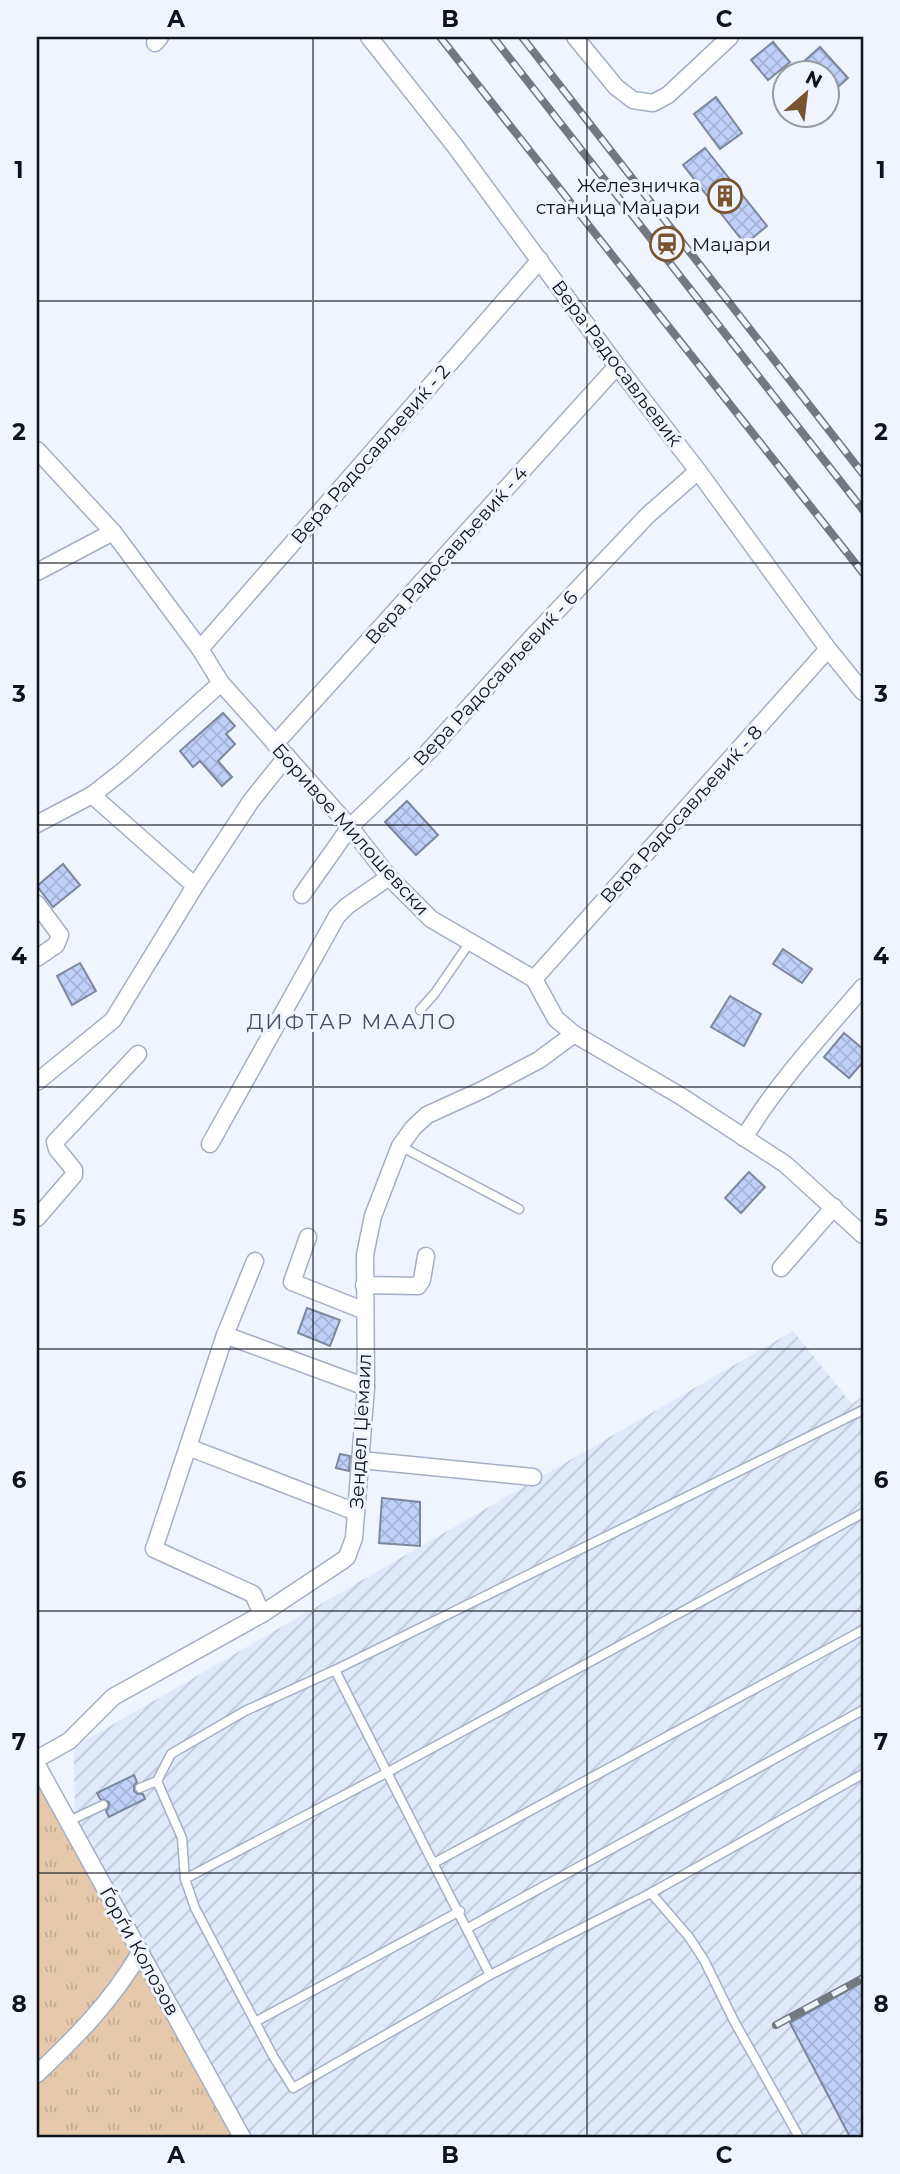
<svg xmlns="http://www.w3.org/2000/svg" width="900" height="2174" font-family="Montserrat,sans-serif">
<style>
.industrial{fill:url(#industrial-furrows)}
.grass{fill:url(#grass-tufts)}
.building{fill:url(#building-cross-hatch);stroke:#7d879e;stroke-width:2}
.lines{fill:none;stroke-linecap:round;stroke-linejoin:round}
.lane-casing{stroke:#a4afc6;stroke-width:11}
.street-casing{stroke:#a4afc6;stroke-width:19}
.lane{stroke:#fff;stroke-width:8}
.street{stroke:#fff;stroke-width:16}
.rail-casing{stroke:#737881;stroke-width:8}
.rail{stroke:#eff4fe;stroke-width:5;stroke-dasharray:16;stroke-linecap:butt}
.grid{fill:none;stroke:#0f131b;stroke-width:2;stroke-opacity:0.55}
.labels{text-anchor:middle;stroke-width:6;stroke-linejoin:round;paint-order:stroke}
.poi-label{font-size:19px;fill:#0f131b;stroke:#eff4fe;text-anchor:end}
.street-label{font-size:19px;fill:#0f131b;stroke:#eff4fe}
.neighbourhood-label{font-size:21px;letter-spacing:2px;fill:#485165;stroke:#eff4fe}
.neatline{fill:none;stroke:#0f131b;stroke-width:2.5}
.grid-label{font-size:23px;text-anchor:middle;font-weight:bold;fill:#0f131b}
</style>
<defs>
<pattern id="industrial-furrows" width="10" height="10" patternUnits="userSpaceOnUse" patternTransform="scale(1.75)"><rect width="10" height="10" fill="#e0e9fc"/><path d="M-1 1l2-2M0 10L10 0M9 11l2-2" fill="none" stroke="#bfc7d7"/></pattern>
<pattern id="grass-tufts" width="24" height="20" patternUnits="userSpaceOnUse" patternTransform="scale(1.75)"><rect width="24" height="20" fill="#e6c9ab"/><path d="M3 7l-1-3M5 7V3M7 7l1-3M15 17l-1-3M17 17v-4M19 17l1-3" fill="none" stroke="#c4ac93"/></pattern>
<pattern id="building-cross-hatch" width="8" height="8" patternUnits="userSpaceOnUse" patternTransform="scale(1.75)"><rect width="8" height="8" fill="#bfd1f9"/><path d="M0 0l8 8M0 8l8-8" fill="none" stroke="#a3b3d5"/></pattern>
</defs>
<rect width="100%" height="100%" fill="#eff4fe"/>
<polygon class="industrial" points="793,1331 852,1404 863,1396 863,2137 243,2137 75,1833 74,1747"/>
<polygon class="grass" points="37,1770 243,2137 37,2137"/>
<g class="building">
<polygon points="773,42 790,62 768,80 751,60"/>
<polygon points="820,47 848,78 827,97 827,74 811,74 802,63"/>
<polygon points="716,97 742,133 720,149 694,114"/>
<polygon points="705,148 767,226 745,244 683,165"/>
<polygon points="223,713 235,726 226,734 235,744 218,761 232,777 222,786 200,761 193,767 180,751"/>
<polygon points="407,801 438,835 416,855 385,822"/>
<polygon points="63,864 80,885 53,907 37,886"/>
<polygon points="783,949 812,969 802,983 773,964"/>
<polygon points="80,963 96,991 72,1005 57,976"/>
<polygon points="730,996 761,1014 744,1046 711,1027"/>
<polygon points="844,1033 863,1049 863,1062 849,1078 824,1057"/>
<polygon points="749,1172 765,1187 741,1213 725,1198"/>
<polygon points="307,1308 340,1320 330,1346 298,1333"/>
<polygon points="340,1454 350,1456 349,1471 336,1468"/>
<polygon points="382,1498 420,1502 420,1546 379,1543"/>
<polygon points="134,1775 137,1782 134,1786 134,1791 138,1794 143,1794 145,1799 109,1817 106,1811 109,1806 109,1802 100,1799 97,1793"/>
<polygon points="863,1982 863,2137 850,2137 790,2023"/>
</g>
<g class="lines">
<g class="lane-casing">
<g id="lane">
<polyline points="420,1010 435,993 470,942"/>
<polyline points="400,1146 519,1209"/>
<polyline points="335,1670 490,1975"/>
<polyline points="157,1781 182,1838 185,1879 195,1908 273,2056 293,2088 490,1975 651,1893 863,1774"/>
<polyline points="140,1788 157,1781 171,1754 245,1711 335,1670 863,1410"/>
<polyline points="69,1821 103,1805"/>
<polyline points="434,1863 863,1630"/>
<polyline points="185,1879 388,1772 863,1513"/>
<polyline points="651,1893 689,1937 704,1960 734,2021 799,2137"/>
<polyline points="468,1928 863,1710"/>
<polyline points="255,2022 460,1911"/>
</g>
</g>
<g class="street-casing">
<g id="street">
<polyline points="369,37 455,146 617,366 698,471 828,649 863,692"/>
<polyline points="575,37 616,87 633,100 653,103 668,95 730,37"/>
<polyline points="155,43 160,37"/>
<polyline points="37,450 113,532 200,649 221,683 350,827 389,877 431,919 534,979 556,1019 574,1034 679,1095 785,1164 863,1235"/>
<polyline points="37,572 113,532"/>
<polyline points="200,649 540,260"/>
<polyline points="275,744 617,366"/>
<polyline points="92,795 195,886"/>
<polyline points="37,824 92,795 124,770 221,683"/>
<polyline points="302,895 350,827 428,752 536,633 648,515 698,471"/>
<polyline points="37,904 60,935 56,945 37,958"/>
<polyline points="534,979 828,649"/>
<polyline points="37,1082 113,1020 195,886 251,801 287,756"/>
<path d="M744,1138c33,-55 78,-103 119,-151"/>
<polyline points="210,1144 337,916 347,906 389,877"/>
<polyline points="37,1218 74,1175 74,1170 57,1149 55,1142 138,1054"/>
<polyline points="308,1237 292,1282 365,1311"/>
<polyline points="255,1261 225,1335 154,1549 253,1594 262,1614"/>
<polyline points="781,1268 834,1207"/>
<polyline points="364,1285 418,1286 422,1280 426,1256"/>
<polyline points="225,1335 366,1387"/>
<polyline points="188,1447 356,1512"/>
<polyline points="361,1460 533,1477"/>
<polyline points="37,1759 69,1741 113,1697 262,1614 342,1561 347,1557 354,1538 366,1387 365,1255 373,1216 400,1146 413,1128 427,1115 482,1090 539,1060 574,1034"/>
<polyline points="37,1765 242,2137"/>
<path d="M37,2074c42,-40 73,-71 103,-121"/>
</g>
</g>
<use href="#lane" class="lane"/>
<use href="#street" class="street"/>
<g class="rail-casing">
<g id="rail">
<polyline points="440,37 863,573"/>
<polyline points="493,37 863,510"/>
<polyline points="522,37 863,474"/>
<polyline points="776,2025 863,1978"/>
</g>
</g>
<use href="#rail" class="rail"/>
</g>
<path class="grid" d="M313,37v2100M587,37v2100M37,301h826M37,563h826M37,825h826M37,1087h826M37,1349h826M37,1611h826M37,1873h826"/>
<defs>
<g id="building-ring" transform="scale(1.75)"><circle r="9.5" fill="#eff4fe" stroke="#79552e" stroke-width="1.5"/><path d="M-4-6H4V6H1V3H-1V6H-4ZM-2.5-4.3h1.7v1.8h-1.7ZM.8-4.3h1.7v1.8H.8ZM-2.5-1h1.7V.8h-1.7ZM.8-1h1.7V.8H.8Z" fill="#79552e"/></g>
<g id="station-ring" transform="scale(1.75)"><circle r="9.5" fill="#eff4fe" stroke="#79552e" stroke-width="1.5"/><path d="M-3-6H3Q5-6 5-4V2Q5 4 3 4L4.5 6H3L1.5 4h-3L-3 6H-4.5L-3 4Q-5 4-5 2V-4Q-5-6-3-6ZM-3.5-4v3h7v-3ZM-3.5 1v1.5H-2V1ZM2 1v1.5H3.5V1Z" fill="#79552e"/></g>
</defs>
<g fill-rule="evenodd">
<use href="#building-ring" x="725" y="196"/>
<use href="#station-ring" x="667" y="244"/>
</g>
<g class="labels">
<g class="poi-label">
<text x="700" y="192">Железничка<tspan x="700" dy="22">станица Маџари</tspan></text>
<text x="692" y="251" text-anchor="start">Маџари</text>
</g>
<g class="street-label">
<text transform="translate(617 363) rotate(53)" y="7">Вера Радосављевиќ</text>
<text transform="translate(370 454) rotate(-49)" y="7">Вера Радосављевиќ - 2</text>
<text transform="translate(446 555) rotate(-48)" y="7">Вера Радосављевиќ - 4</text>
<text transform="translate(495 678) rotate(-47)" y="7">Вера Радосављевиќ - 6</text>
<text transform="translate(681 814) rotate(-48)" y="7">Вера Радосављевиќ - 8</text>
<text transform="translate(351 829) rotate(48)" y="7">Боривое Милошевски</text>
<text transform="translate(360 1431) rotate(-87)" y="7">Зендел Џемаил</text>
<text transform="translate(140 1951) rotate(61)" y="7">Ѓорѓи Колозов</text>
</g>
<g class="neighbourhood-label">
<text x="352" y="1029">ДИФТАР МААЛО</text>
</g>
</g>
<rect width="900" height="2174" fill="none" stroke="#eff4fe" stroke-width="77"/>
<g transform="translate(806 94) rotate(28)"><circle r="33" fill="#eff4fe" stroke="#959aa3" stroke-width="2"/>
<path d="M0-5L12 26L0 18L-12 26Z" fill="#79552e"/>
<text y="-10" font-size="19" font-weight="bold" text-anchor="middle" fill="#0f131b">N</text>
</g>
<rect x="38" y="38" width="824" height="2098" class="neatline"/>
<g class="grid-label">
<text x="176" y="27">A</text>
<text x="450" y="27">B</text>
<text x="724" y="27">C</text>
<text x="19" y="178">1</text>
<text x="881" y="178">1</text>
<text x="19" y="440">2</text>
<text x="881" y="440">2</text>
<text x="19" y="702">3</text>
<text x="881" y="702">3</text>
<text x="19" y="964">4</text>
<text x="881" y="964">4</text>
<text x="19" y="1226">5</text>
<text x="881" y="1226">5</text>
<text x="19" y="1488">6</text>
<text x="881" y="1488">6</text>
<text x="19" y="1750">7</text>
<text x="881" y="1750">7</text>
<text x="19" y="2012">8</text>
<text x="881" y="2012">8</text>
<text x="176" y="2163">A</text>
<text x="450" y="2163">B</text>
<text x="724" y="2163">C</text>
</g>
</svg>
